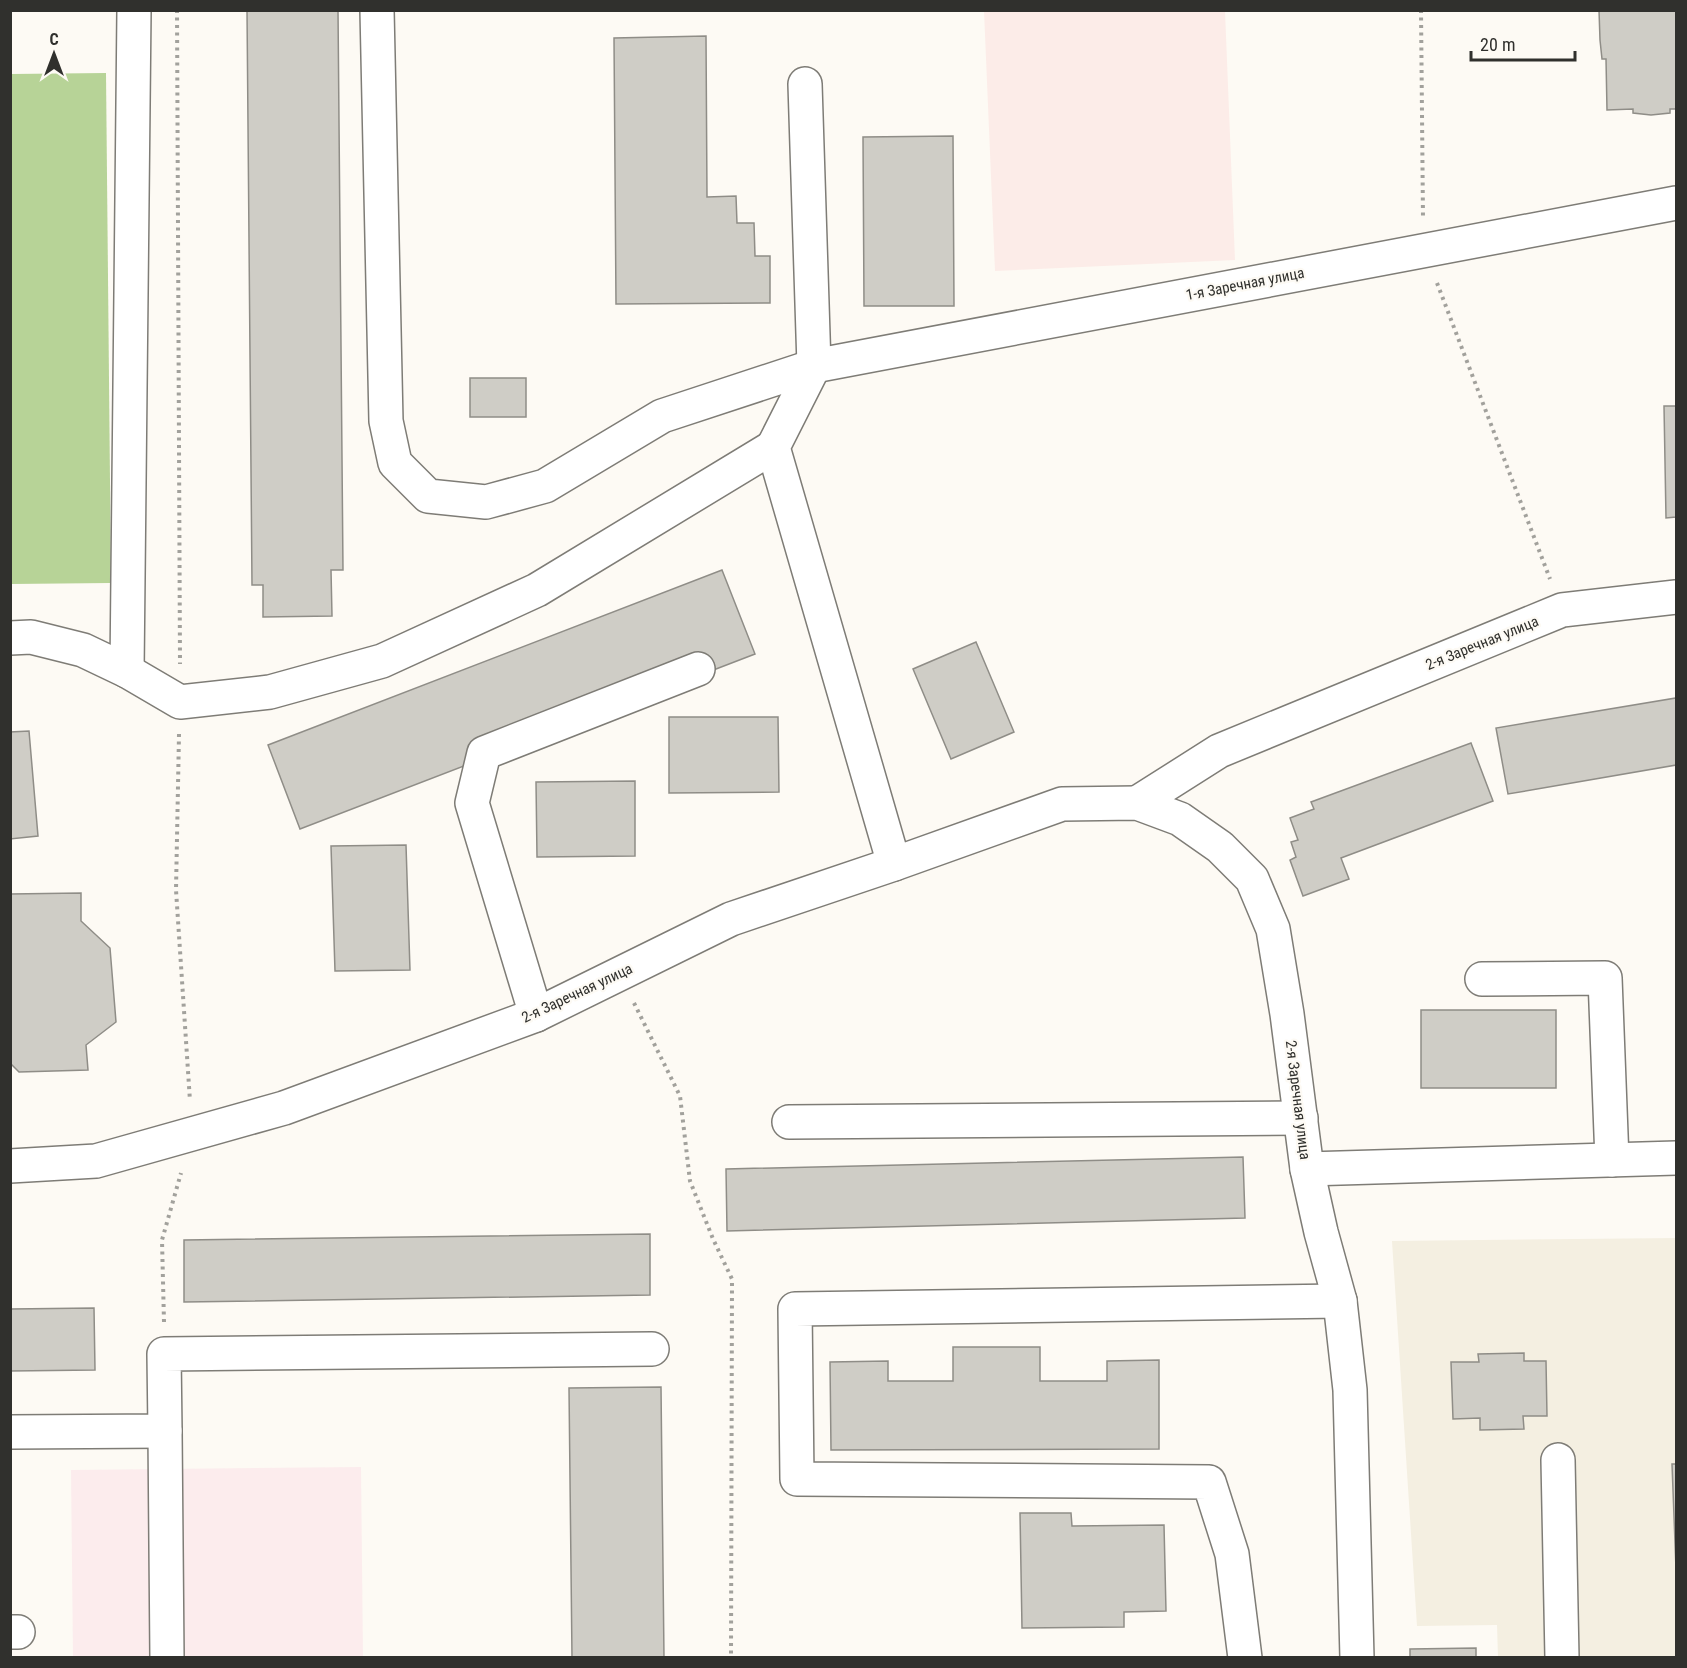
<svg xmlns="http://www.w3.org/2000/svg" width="1687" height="1668" font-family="'Roboto Condensed',sans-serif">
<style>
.built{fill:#f4efe1}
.industrial{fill:#fceced}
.education{fill:#fcece8}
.green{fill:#b7d397}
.building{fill:#cfcdc6;stroke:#8f8d87;stroke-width:1.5}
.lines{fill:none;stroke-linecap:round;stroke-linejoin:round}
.minor-casing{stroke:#7e7c76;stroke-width:36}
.path{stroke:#a2a19c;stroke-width:4;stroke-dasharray:3 4.5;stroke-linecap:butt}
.minor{stroke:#fff;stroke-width:33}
.labels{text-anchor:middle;stroke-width:4.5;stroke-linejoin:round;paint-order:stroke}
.street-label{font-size:15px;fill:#30302d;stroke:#fdfaf4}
</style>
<rect width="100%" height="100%" fill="#fdfaf4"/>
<polygon class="built" points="1676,1238 1676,1657 1498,1657 1497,1625 1417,1626 1392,1241"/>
<polygon class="industrial" points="361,1467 363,1657 73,1657 71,1470"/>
<polygon class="education" points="984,11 1225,11 1235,260 995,271"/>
<polygon class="green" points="106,73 111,583 11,584 11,74"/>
<g class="building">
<polygon points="247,10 338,10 343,570 331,570 332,616 263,617 263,585 252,585"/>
<polygon points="1599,10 1676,10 1676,109 1670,109 1670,113 1651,115 1633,113 1633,109 1607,110 1606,59 1602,59 1600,40"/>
<polygon points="706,36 707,197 736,196 737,223 754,223 755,256 770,256 770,303 616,304 614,38"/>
<polygon points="953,136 954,306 864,306 863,137"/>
<rect x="470" y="378" width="56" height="39"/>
<polygon points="1664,406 1676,406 1676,517 1666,518"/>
<polygon points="722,570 755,654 300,829 268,745"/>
<polygon points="976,642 1014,732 951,759 913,669"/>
<polygon points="1676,698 1676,765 1508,794 1496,728"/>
<polygon points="669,717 778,717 779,792 669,793"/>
<polygon points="29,731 38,836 10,839 10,732"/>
<polygon points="1471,743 1493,801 1341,858 1349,879 1303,896 1290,860 1296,857 1291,842 1298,840 1290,818 1314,809 1311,802"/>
<polygon points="635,781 635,856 537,857 536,782"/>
<polygon points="406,845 410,970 335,971 331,846"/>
<polygon points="81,893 81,921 110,948 116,1022 86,1045 88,1070 19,1072 10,1063 10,894"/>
<rect x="1421" y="1010" width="135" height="78"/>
<polygon points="1243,1157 1245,1218 727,1231 726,1169"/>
<polygon points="650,1234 650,1295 184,1302 184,1240"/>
<polygon points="94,1308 95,1370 10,1371 10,1309"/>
<polygon points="953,1347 1040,1347 1040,1381 1107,1381 1107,1361 1159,1360 1159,1449 831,1450 830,1362 888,1361 888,1381 953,1381"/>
<polygon points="1524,1353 1524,1361 1546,1361 1547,1416 1523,1416 1524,1429 1480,1430 1480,1418 1453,1419 1451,1362 1479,1362 1478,1354"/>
<polygon points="661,1387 664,1658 572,1658 569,1388"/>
<polygon points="1672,1464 1676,1464 1676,1569"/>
<polygon points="1020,1513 1071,1513 1072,1526 1164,1525 1166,1611 1124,1612 1124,1627 1022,1628"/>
<polygon points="1476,1648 1476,1658 1410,1658 1410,1649"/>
</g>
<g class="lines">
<g class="minor-casing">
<g id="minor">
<polyline points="377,10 386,421 395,463 428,496 486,502 545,486 662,416 814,366 1676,203"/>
<polyline points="805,84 814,366 773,447 894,864"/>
<polyline points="10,638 31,637 83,650 127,671 180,702 270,692 382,661 537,590 773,447"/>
<polyline points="127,671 134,10"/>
<polyline points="1137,803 1219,751 1562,610 1676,597"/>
<polyline points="1482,979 1605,978 1612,1160"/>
<polyline points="536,1015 472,803 484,753 698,669"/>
<polyline points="789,1122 1301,1118"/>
<polyline points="10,1166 96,1161 284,1108 536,1015 731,919 894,864 1062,804 1137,803 1180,819 1220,847 1252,879 1273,929 1287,1014 1307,1169 1321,1232 1340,1301 1350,1390 1357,1658"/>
<polyline points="1307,1169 1676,1158"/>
<polyline points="165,1431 167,1658"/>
<polyline points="10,1432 165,1431 164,1354 652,1349"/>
<polyline points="1558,1460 1562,1658"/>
<polyline points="10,1632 18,1632"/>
<polyline points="1245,1658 1232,1554 1209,1482 797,1479 795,1309 1340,1301"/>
</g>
</g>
<g class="path">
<polyline points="177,10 180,664"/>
<polyline points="1421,10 1423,218"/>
<polyline points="1437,283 1550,579"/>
<polyline points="179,734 176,890 190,1101"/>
<polyline points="634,1003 680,1096 690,1181 713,1239 732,1279 731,1658"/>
<polyline points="164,1322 162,1240 181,1173"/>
</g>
<use href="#minor" class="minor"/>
</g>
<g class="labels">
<g class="street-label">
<text transform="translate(1245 284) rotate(-11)" y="5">1-я Заречная улица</text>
<text transform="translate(1482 643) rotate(-22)" y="5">2-я Заречная улица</text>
<text transform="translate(577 993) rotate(-25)" y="5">2-я Заречная улица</text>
<text transform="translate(1298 1100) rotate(83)" y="5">2-я Заречная улица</text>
</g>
</g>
<rect width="1687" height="1668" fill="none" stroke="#30302d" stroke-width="24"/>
<g transform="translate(54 54)" stroke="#fdfaf4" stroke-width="4.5" paint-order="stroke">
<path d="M0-4.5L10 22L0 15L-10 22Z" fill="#30302d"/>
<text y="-9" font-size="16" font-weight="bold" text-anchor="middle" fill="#30302d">С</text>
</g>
<path d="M1471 51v9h104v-9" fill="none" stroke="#30302d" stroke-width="3"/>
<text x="1480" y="51" font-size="18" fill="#30302d" stroke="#fdfaf4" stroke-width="4.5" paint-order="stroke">20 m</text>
</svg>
